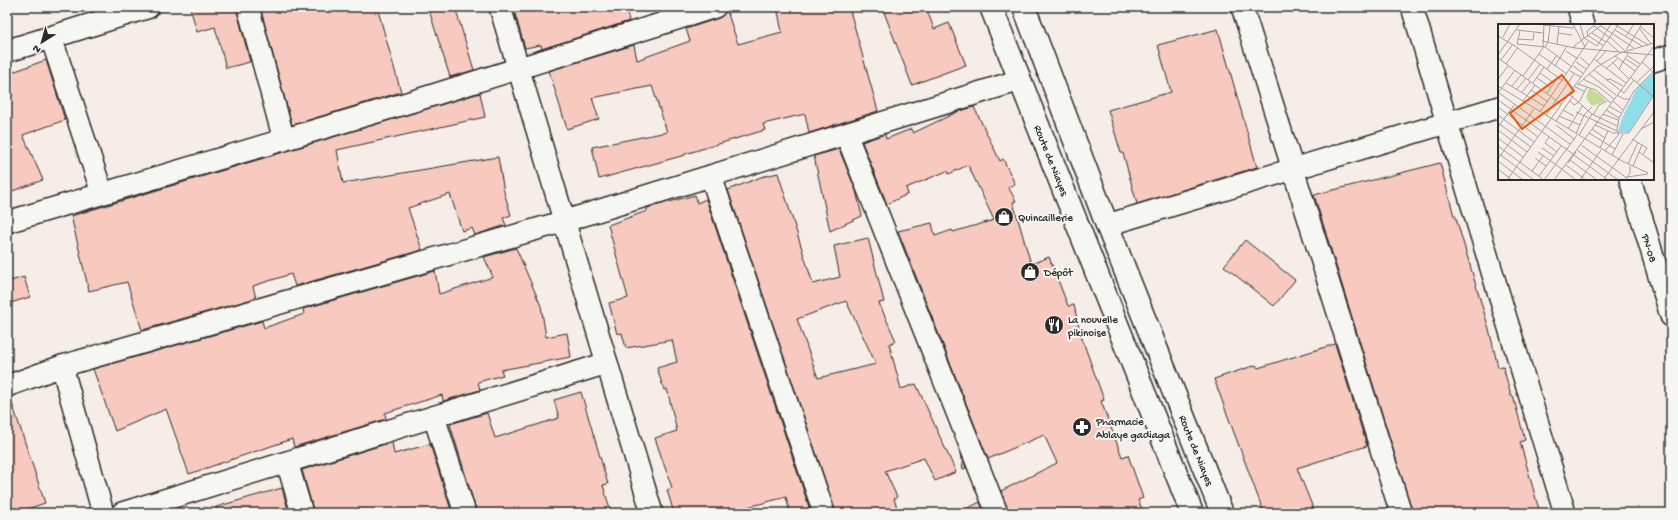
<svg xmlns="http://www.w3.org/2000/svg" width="1678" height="520" font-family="'Gochi Hand',sans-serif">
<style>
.building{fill:#f8c9be;stroke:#2b2b2b;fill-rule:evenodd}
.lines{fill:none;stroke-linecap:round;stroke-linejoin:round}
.street-casing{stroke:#2b2b2b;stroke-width:24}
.secondary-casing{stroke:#2b2b2b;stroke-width:25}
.street{stroke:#f6f6f2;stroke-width:21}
.secondary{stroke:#f6f6f2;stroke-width:22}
.labels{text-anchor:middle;stroke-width:4;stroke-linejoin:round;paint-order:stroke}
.street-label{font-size:11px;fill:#2b2b2b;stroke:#f6f6f2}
.poi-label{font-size:11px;fill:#2b2b2b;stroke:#f6f6f2;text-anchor:start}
.inset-road{fill:none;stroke:#a59f9c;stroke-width:1}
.view{fill:#e8590c;fill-opacity:0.15;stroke:#e8590c;stroke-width:2}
.inset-edge{fill:none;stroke:#2b2b2b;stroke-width:2}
</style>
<rect width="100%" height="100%" fill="#f6ede8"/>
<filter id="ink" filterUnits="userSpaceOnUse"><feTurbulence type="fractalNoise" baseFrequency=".025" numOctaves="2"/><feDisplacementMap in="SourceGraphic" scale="8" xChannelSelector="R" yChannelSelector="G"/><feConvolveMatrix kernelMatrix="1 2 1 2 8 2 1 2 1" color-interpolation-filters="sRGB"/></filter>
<g filter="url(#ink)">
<g class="building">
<polygon points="190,7 236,7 250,62 226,68 215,27 197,32"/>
<polygon points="260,7 377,7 401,92 292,125"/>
<polygon points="428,7 455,7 474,70 450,77"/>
<polygon points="513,7 626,7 629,21 542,49 541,45 525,48"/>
<polygon points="777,7 849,7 878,111 809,133 805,114 763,124 765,130 685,154 685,155 599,179 592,147 667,132 652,86 592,98 599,119 567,129 549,71 634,45 637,60 690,41 686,29 719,18 727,11 738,44 782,32"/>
<polygon points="882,7 926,7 934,29 949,23 966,65 912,85"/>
<polygon points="1218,29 1257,167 1137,204 1123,153 1121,153 1108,110 1171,92 1158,45"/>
<polygon points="46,60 65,120 23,135 43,180 7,193 7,74"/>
<polygon points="480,93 485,117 337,150 343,183 498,157 504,192 511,215 503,218 506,225 475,235 472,228 462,231 450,194 408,208 422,250 295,286 291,274 253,286 256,298 142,330 127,282 89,291 71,216"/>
<polygon points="974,107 1000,161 1003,159 1015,184 1008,187 1016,201 1013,202 1031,264 1049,257 1068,306 1074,305 1080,333 1104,400 1101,401 1122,457 1128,455 1143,498 1138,500 1144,513 1009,513 1001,491 1057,463 1044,435 988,459 898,231 932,223 935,236 952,230 953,232 994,220 968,165 949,174 947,171 906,188 908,194 887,204 862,142 885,134 886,139 911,129 913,133 957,112"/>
<polygon points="839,149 856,191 862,216 830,231 814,156"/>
<polygon points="1440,163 1454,216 1455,215 1489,329 1498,367 1503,366 1511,396 1513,396 1525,440 1520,442 1540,513 1413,513 1314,195"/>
<path d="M778,173l35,111 27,-7 -6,-31 34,-8 16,64 -5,1 17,38 -7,3 12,45 15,-5 40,88 -21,9 -11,-23 -39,13 12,26 -3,2 5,14h-63l-108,-323 33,-13zM846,301l30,63 -58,14 -21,-59z"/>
<polygon points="695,195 697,203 706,199 811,513 790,513 786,497 725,513 674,513 667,490 672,488 655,438 677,431 667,389 664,390 657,368 677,362 672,340 626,348 622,333 617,334 609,303 628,298 608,225 647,211 647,208"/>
<polygon points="1245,240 1295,280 1274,306 1224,266"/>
<polygon points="516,248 541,306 546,337 567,333 571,357 501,370 503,375 478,382 480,390 443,401 442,395 385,413 386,419 294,447 292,439 189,474 166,409 115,431 93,369 262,321 264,328 304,314 303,309 435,271 439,294 493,277 484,257"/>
<polygon points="24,277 30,297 7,304 7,282"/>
<polygon points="1335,344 1367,446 1297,468 1315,513 1264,513 1214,379 1256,365 1258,368"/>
<polygon points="581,392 608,484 603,485 611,513 477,513 450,424 487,413 495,438 559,418 554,400"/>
<polygon points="11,400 45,503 15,513 7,513 7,401"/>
<polygon points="392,442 394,454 430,444 452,513 314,513 302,470"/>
<polygon points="959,449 966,468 963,469"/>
<polygon points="282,488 289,513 217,513 216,507"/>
<polygon points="980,502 984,513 958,513"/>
</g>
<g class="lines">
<g class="street-casing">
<g id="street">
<polyline points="248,7 284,140"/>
<polyline points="500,7 652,513"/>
<polyline points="1242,7 1401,513"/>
<polyline points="1412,7 1565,513"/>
<polyline points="1578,7 1583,25"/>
<polyline points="51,37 102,193"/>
<polyline points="1653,61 1671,55"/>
<polyline points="846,134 997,513"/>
<polyline points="711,176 824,513"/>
<polyline points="1630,179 1671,316"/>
<polyline points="7,222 417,100 715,7"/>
<polyline points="1107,225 1499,107"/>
<polyline points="62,366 103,513"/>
<polyline points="7,386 62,366 565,221 1020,80"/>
<polyline points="434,417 465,513"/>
<polyline points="287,462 302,513"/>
<polyline points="122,513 607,363"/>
</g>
</g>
<g class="secondary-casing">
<g id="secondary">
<polyline points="991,7 1192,513"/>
<polyline points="1024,7 1107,225 1222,513"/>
<polyline points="7,51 148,7"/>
</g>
</g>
<use href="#street" class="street"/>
<use href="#secondary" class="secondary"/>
</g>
</g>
<defs>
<g id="shop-disc" transform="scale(1)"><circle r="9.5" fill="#2b2b2b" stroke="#f6f6f2"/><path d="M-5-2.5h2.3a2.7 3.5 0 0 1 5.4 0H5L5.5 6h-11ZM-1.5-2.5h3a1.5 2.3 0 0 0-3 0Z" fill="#fff"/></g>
<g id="restaurant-disc" transform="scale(1)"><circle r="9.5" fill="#2b2b2b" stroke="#f6f6f2"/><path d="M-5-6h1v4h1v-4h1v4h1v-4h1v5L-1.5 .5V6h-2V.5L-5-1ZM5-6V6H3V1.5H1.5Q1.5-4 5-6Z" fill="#fff"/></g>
<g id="pharmacy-disc" transform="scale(1)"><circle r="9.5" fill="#2b2b2b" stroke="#f6f6f2"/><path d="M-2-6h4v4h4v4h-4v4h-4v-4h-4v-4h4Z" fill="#fff"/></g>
</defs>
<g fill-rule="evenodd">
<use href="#shop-disc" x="1004" y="217"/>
<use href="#shop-disc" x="1030" y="272"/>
<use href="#restaurant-disc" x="1054" y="325"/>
<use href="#pharmacy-disc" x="1082" y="427"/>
</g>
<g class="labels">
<g class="street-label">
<text transform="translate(1052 160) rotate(68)" y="4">Route de Niayes</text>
<text transform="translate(1650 248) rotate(73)" y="4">PN-08</text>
<text transform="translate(1197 450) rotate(68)" y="4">Route de Niayes</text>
</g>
<g class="poi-label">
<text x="1018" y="221">Quincaillerie</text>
<text x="1044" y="276">Dépôt</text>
<text x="1068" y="323">La nouvelle<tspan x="1068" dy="13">pikinoise</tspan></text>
<text x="1096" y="425">Pharmacie<tspan x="1096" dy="13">Ablaye gadiaga</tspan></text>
</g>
</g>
<g transform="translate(1498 24)">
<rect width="156" height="156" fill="#f6ede8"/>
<path d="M91,64l10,6 7,7 -14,5 -6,-8z" fill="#c2dc93"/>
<path d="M156,48v22l-25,38h-11l4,-14 14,-28z" fill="#8edeea"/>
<path class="inset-road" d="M75,0l12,23M82,0l4,14 13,8M116,0l34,21M45,1l31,3M96,2l16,12M103,2l33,22M143,3l13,11M142,5l11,15M19,6l26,3M117,6l27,16M60,9l14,2M94,9l14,9M0,12l17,10 48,35M91,12l15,10M128,12l8,-12M5,13l7,-13M90,13l-1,-6 9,-7M112,13l15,14M20,15l15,1 1,-7M44,17l33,7 79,7M109,17l12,11M19,20l28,3 27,20M19,20l3,-13M59,20l2,-18M99,22l14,-22M47,23l3,-5 2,-16M77,24l-1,-2 29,-22M128,26l16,-26M68,27l12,8M41,30l28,20M0,31l22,-31M117,32l20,15M130,32l12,8M82,33l9,8M0,34l63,46M96,35l32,24M128,35l12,8M3,36l12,-16M99,37l10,-11M78,38l10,7M144,38l11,10M115,39l16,16M8,40l12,-17M57,42l12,-20M75,42l10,7M109,44l10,-9M49,45l10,-14M121,45l10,-17M96,46l30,23 10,-13M72,47l11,6M42,49l14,10M91,50l27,21M25,52l20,-28 1,-24M132,53l24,20M39,54l14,10M0,55l10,-13M85,55l16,8 15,12M30,56l12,-16M108,56l4,-1 13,7M8,59l38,23M35,59l11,-16M138,59l18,-17M80,60l18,6 15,13M79,61l20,-18 23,-14 34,-10M0,62l124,75 26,12M14,62l9,-11M76,62l11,6M19,65l9,-11M33,66l17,12M24,68l8,-10M0,69l17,-23M1,69l71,51M49,69l11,-16M71,70l23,20 25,12M119,71l7,4h6M0,76l75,54M25,77l12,-16M72,77l4,4 5,-3 8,-15M115,77l10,9M111,82l12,7M0,83l40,30M65,86l11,6M108,86l13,8M42,88l48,-70M78,88l41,19M105,90l15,6M0,91l36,27M48,91l28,-41M95,91l6,-10 8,-4M61,92l21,9M58,97l17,-25M0,99l33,24M58,101l18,14M97,101l18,8h16l25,-38M0,103l17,-23M70,105l15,-24M94,105l13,9M143,105l13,-7M0,106l29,22M91,109l26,16M78,110l8,-19 8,-8M81,111l13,-21M51,113l-4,6 12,9M0,114l25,19M134,115l15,9 -4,6M83,121l46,33M0,122l46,34M44,124l12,8M102,124l8,-17M79,126l41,30M107,127l14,-17 -2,-4 2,-12 15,-27 20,-20M40,128l24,17M141,128l15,11M0,129l36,27M76,131l34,25M114,131l11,-21M37,134l11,8M0,135l36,-50M72,136l27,20M0,137l25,19M70,139l8,-11M130,140l10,-22M68,141l20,15M135,142l9,-21M0,145l14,11M65,146l13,10M34,147l11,-15M41,152l22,-30M129,153l21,-3M9,156l112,-156M46,156l33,-45M56,156l100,-134M82,156l21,-30M105,156l51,-68M127,156l5,-7v-7"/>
<path class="view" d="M64,51l12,16 -52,38 -12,-16z"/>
<rect width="156" height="156" class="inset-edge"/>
</g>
<rect width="1678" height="520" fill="none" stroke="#f6f6f2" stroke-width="24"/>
<rect x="12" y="12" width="1654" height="496" fill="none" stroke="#2b2b2b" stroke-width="1.5" filter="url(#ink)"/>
<g transform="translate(42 42) rotate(217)" stroke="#f6f6f2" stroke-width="3" paint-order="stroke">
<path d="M0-3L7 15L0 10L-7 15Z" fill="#2b2b2b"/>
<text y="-6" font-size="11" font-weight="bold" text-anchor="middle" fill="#2b2b2b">N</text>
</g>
</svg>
